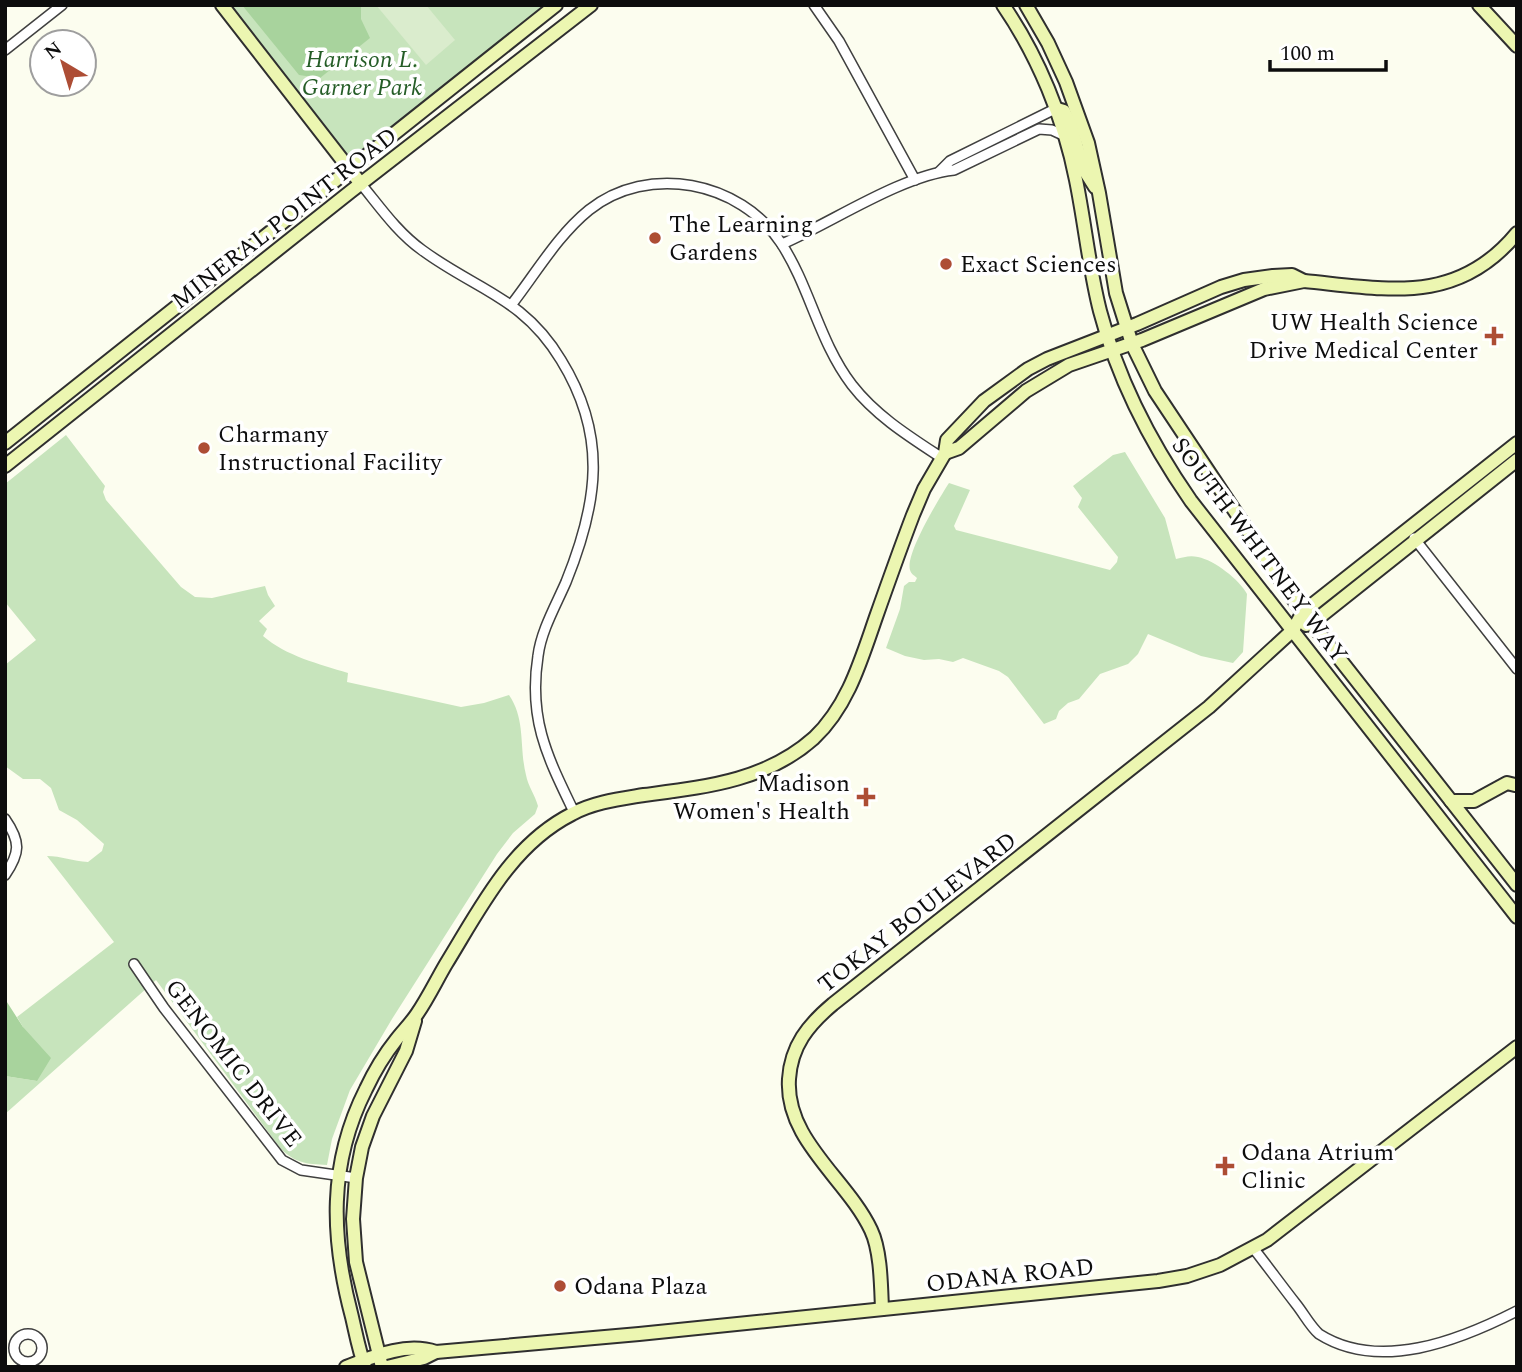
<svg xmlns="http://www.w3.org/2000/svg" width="1522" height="1372" font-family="Spectral,serif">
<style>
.green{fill:#c7e4bc}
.forest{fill:#a8d39d}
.pitch{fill:#daeccd}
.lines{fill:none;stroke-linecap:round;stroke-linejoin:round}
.street-casing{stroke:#404040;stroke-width:12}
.secondary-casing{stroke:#2f2f2f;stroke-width:16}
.street{stroke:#fff;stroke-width:9}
.secondary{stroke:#ecf6b1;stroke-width:12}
.poi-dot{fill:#ad4d35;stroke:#fff;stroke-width:2.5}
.labels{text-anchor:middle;stroke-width:7;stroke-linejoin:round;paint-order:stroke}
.park-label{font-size:24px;font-style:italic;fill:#255d27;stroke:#fff}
.street-label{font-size:24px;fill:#0d0d0d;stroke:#fff}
.poi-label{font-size:24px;fill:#0d0d0d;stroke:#fff;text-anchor:start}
</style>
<rect width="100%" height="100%" fill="#fcfdef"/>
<g class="green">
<polygon points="222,5 556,5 349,169"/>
<path d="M66,435l39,51 -2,6 3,8 75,87 14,10 17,1 53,-12 3,9 7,11 -16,15 8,8 -4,7c23,20 56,28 85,37l-1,9 114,25 23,-4 25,-8c17,25 10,52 17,80 2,11 9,20 12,31l-3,8 -22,19 -16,21 -105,165 -42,71 -18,49 -5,26c-21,-1 -32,-2 -47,-17l-124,-168 -151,134v-38l32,5 -14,-54 -6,-10 97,-75 -67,-86c14,0 26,5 41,6l14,-11 2,-7 -27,-24 -18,-10 -8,-22 -11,-9h-17l-18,-13v-101l31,-25 -31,-38v-118z"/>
<path d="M1125,452l40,66 11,41c8,-2 14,-4 22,-2 16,3 42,23 49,37l-4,58 -10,11 -32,-7 -53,-22 -10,20 -10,10 -28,10 -21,25 -11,4 -9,8 -3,8 -12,5 -36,-47 -9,-6 -36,-13 -10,4 -14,-3 -15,1 -19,-4 -19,-8 14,-39 4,-23 5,-4h6l2,-4c-3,-3 -6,-4 -7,-8 -5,-16 30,-73 39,-87l21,7 -16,36 2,4 154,40 7,-8 1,-5 -40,-50 4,-9 -9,-12 40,-31z"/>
</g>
<g class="forest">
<polygon points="242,5 361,5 361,19 370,38 320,78 299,75"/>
<polygon points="5,999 23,1027 51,1058 37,1081 5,1076"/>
</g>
<polygon class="pitch" points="376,5 426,5 455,40 426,65"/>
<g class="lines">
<g class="street-casing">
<g id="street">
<polyline points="814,5 839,41 915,180"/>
<polyline points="5,50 62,5"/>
<polyline points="939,172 950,161 1055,109"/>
<path d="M361,184c19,23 36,48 61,66 54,40 101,47 139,110 47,76 37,143 5,222 -10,23 -25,49 -28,74 -10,64 10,102 36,156"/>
<path d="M782,244c51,-22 118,-68 172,-74l85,-41 13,1 13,6"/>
<path d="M512,304c24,-31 46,-69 77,-94 59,-47 151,-29 192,33 29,44 38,99 71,142 24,31 58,52 90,73"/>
<polyline points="1414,538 1517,669"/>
<path d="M5,819c16,23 15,34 0,56"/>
<polyline points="134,964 164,1008 282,1160 301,1170 356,1178"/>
<path d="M1254,1249c14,18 28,37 42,55 8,10 14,22 23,30 60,38 139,7 198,-23"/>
<circle cx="28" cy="1348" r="14"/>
</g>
</g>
<g class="secondary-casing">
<g id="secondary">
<polyline points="222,5 361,184"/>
<path d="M1003,5c35,51 61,114 73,175 9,44 13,88 24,131 18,69 50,131 91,190l326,416"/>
<polyline points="1026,5 1048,43 1066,82 1088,143 1099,193 1116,293 1132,344 1155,391 1298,606 1517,885"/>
<polyline points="1479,5 1517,46"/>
<polyline points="1057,109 1064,111 1071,126 1083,168 1095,187"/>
<polyline points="5,443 556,5"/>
<polyline points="945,453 959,448 1026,391 1069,365 1142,340 1264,289 1304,281"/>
<polyline points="5,466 350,192 591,5"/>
<polyline points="1306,625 1312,623 1517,460"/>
<polyline points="1451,801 1474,801 1507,783 1515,785"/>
<path d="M882,1309c-1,-23 -1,-58 -11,-79 -24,-51 -86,-90 -82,-151 2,-33 19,-54 44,-75l376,-297 84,-77 10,-18 214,-169"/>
<path d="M346,1367c28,-11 60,-25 90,-15"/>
<path d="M365,1367c-6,-16 -9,-33 -13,-50 -21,-79 -24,-153 14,-228 8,-17 18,-34 30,-49 7,-9 15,-17 21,-26 11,-16 19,-33 29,-50 35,-57 65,-119 126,-150 22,-12 48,-15 72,-19 61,-8 122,-14 170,-57 34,-32 47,-78 62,-121 12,-34 24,-68 37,-102l11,-26 21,-36 2,-13 37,-39 44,-32 19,-10 90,-35 84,-37 23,-7 29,-4 19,-1 12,6c83,8 153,25 213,-48"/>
<polyline points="382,1367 356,1262 353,1219 356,1178 362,1147 373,1116 406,1051 415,1021"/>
<polyline points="387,1367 424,1358 436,1352 639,1334 1158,1281 1187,1276 1220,1265 1267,1240 1517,1047"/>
</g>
</g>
<use href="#street" class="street"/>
<use href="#secondary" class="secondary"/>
</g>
<g class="poi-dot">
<circle cx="655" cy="238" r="7"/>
<circle cx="946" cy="264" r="7"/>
<path d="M1490.5 325.5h7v7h7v7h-7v7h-7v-7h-7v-7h7z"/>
<circle cx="204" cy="448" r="7"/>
<path d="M862.5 786.5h7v7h7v7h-7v7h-7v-7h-7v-7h7z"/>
<path d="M1221.5 1155.5h7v7h7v7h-7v7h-7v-7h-7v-7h7z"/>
<circle cx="560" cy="1286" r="7"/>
</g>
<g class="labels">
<g class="park-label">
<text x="362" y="67">Harrison L.<tspan x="362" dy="28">Garner Park</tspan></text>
</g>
<g class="street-label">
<text transform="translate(284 218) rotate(-38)" y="8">MINERAL POINT ROAD</text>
<text transform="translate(1260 550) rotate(53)" y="8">SOUTH WHITNEY WAY</text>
<text transform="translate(917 912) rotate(-38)" y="8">TOKAY BOULEVARD</text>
<text transform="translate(234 1063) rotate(52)" y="8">GENOMIC DRIVE</text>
<text transform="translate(1010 1275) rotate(-6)" y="8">ODANA ROAD</text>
</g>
<g class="poi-label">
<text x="669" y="232">The Learning<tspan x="669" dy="28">Gardens</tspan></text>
<text x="960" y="272">Exact Sciences</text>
<text x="1478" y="330" text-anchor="end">UW Health Science<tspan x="1478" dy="28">Drive Medical Center</tspan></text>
<text x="218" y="442">Charmany<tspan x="218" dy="28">Instructional Facility</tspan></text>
<text x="850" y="791" text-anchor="end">Madison<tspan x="850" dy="28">Women's Health</tspan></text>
<text x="1241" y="1160">Odana Atrium<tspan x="1241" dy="28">Clinic</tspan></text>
<text x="574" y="1294">Odana Plaza</text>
</g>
</g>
<rect width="1522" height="1372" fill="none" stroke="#0d0d0d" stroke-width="14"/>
<g transform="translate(63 63) rotate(322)"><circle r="33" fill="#ffffff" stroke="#9e9e9e" stroke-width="2"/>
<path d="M0-5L12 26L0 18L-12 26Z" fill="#ad4d35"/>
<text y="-10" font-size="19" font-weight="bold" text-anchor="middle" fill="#0d0d0d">N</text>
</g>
<path d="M1270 60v10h116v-10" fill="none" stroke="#0d0d0d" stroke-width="3.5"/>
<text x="1280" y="60" font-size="21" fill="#0d0d0d" stroke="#ffffff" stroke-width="5" paint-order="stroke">100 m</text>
</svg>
